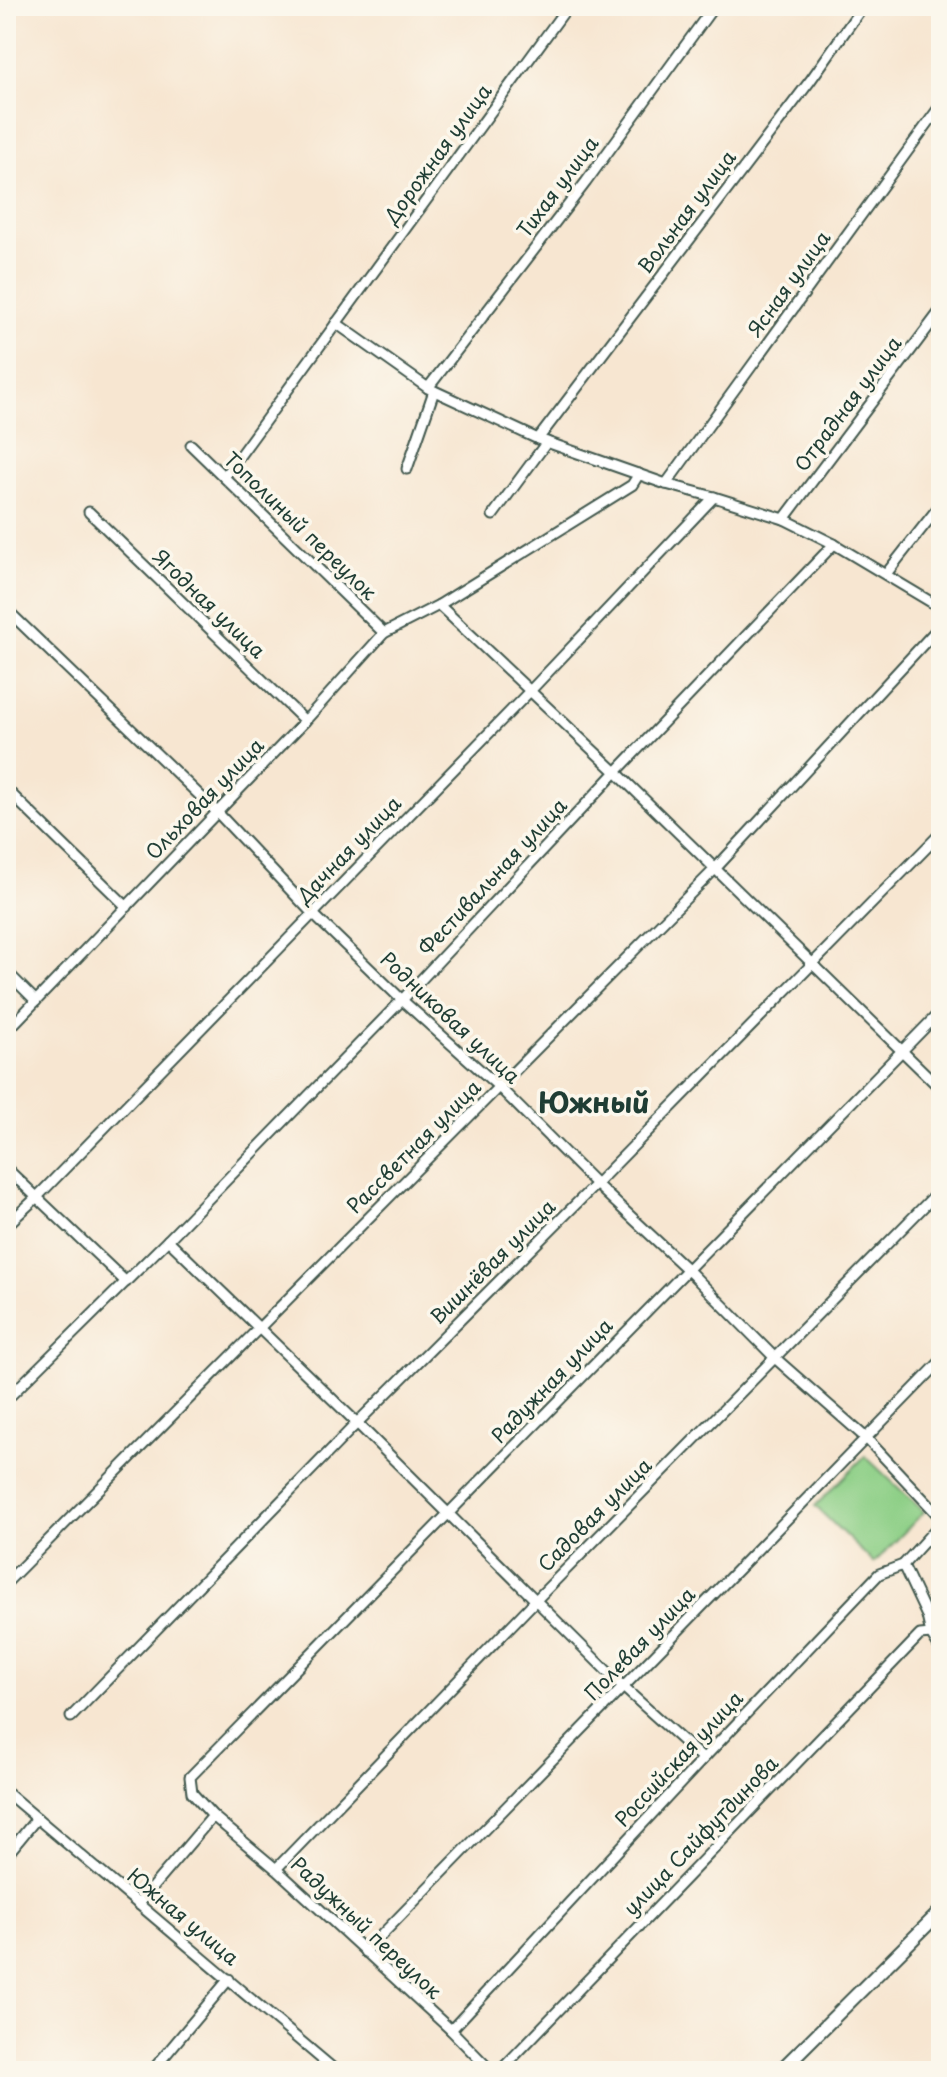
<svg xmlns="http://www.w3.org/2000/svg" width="947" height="2077" font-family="'Playpen Sans',sans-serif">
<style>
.green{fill:#8dcf86;stroke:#56865d;stroke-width:2}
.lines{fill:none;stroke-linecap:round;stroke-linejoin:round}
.minor-casing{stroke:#3f564c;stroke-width:13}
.major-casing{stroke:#3f564c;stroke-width:16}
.minor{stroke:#fff;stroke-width:9}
.major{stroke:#fff;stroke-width:12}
.labels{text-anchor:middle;stroke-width:7;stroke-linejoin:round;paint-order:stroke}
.street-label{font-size:20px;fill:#1f3d34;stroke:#fbf7ec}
.district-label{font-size:28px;font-weight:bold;fill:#1f3d34;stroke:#fbf7ec}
</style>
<rect width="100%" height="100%" fill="#fbf7ec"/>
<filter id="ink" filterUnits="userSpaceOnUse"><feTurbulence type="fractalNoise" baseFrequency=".0125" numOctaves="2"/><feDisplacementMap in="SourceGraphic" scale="16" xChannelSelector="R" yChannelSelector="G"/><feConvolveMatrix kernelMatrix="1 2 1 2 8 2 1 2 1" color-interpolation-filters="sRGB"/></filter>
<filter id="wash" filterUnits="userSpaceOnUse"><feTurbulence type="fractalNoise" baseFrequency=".006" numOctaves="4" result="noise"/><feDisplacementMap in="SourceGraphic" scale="32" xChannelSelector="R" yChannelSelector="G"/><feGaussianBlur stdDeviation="1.8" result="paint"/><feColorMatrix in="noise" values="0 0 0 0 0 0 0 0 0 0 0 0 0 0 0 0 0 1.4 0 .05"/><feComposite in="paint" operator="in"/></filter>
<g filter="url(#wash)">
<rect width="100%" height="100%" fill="#f7e6d1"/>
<polygon class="green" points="865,1456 924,1512 874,1563 815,1506"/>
</g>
<g filter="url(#ink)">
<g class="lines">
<g class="minor-casing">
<g id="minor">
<polyline points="336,323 428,388 538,439 666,484 714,497 784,519 834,544 941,608"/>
<polyline points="428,388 586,182 714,6"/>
<polyline points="538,439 810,81 863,6"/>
<polyline points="191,445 384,633"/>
<polyline points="407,469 434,391"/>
<polyline points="224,477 568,6"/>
<polyline points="666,484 941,105"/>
<polyline points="89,512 305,721"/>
<polyline points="493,515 547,442"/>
<polyline points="784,519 941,310"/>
<polyline points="886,574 941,504"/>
<polyline points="439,605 616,772 941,1089"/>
<polyline points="6,609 217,812 312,913 402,1000 499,1087 596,1184 687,1269 775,1358 866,1438 941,1518"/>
<polyline points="6,789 127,907"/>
<polyline points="6,971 36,1001"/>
<polyline points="6,1032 305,721 384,633 439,605 632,485 639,474"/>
<polyline points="6,1168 126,1282"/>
<polyline points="6,1226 36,1198 530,691 714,497"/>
<polyline points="168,1240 357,1423 623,1687 703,1759"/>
<polyline points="6,1400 168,1240 402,1000 616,772 834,544"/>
<polyline points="903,1565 927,1616 931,1634 941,1650"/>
<polyline points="6,1583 715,869 941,625"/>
<polyline points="71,1717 357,1423 596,1184 941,833"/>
<polyline points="6,1792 336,2071"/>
<polyline points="6,1856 37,1818"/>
<polyline points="276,1869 535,1601 941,1189"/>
<polyline points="138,1904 213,1816"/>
<polyline points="365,1952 941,1361"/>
<polyline points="451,2030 703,1759 879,1574 903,1565 941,1523"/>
<polyline points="152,2071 229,1979"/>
<polyline points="491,2071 451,2030 276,1869 213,1816 192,1793 190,1777 941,1011"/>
<polyline points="500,2071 920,1635 931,1634"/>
</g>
</g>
<g class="major-casing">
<polyline id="major" points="780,2071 941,1911"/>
</g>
<use href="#minor" class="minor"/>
<use href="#major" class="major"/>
</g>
</g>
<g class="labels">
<g class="street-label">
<text transform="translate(438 154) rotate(-54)" y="7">Дорожная улица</text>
<text transform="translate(558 187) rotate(-53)" y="7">Тихая улица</text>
<text transform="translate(687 212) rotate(-53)" y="7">Вольная улица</text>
<text transform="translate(789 284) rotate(-54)" y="7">Ясная улица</text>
<text transform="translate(848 404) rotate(-53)" y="7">Отрадная улица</text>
<text transform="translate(300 526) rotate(44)" y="7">Тополиный переулок</text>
<text transform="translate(209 604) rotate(44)" y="7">Ягодная улица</text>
<text transform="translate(205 799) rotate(-46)" y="7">Ольховая улица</text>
<text transform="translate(349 850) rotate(-46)" y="7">Дачная улица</text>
<text transform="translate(493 877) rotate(-47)" y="7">Фестивальная улица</text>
<text transform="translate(450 1018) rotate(43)" y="7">Родниковая улица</text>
<text transform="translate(414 1147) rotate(-45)" y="7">Рассветная улица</text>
<text transform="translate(493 1262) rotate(-45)" y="7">Вишнёвая улица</text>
<text transform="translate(552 1381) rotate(-46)" y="7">Радужная улица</text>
<text transform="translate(595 1515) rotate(-45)" y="7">Садовая улица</text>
<text transform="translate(640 1644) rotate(-46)" y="7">Полевая улица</text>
<text transform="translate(679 1759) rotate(-47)" y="7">Российская улица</text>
<text transform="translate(701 1836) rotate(-46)" y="7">улица Сайфутдинова</text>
<text transform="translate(183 1917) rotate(40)" y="7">Южная улица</text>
<text transform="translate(366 1928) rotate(43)" y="7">Радужный переулок</text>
</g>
<g class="district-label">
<text x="594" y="1113">Южный</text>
</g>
</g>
<rect width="947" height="2077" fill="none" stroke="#fbf7ec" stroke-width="32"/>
</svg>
